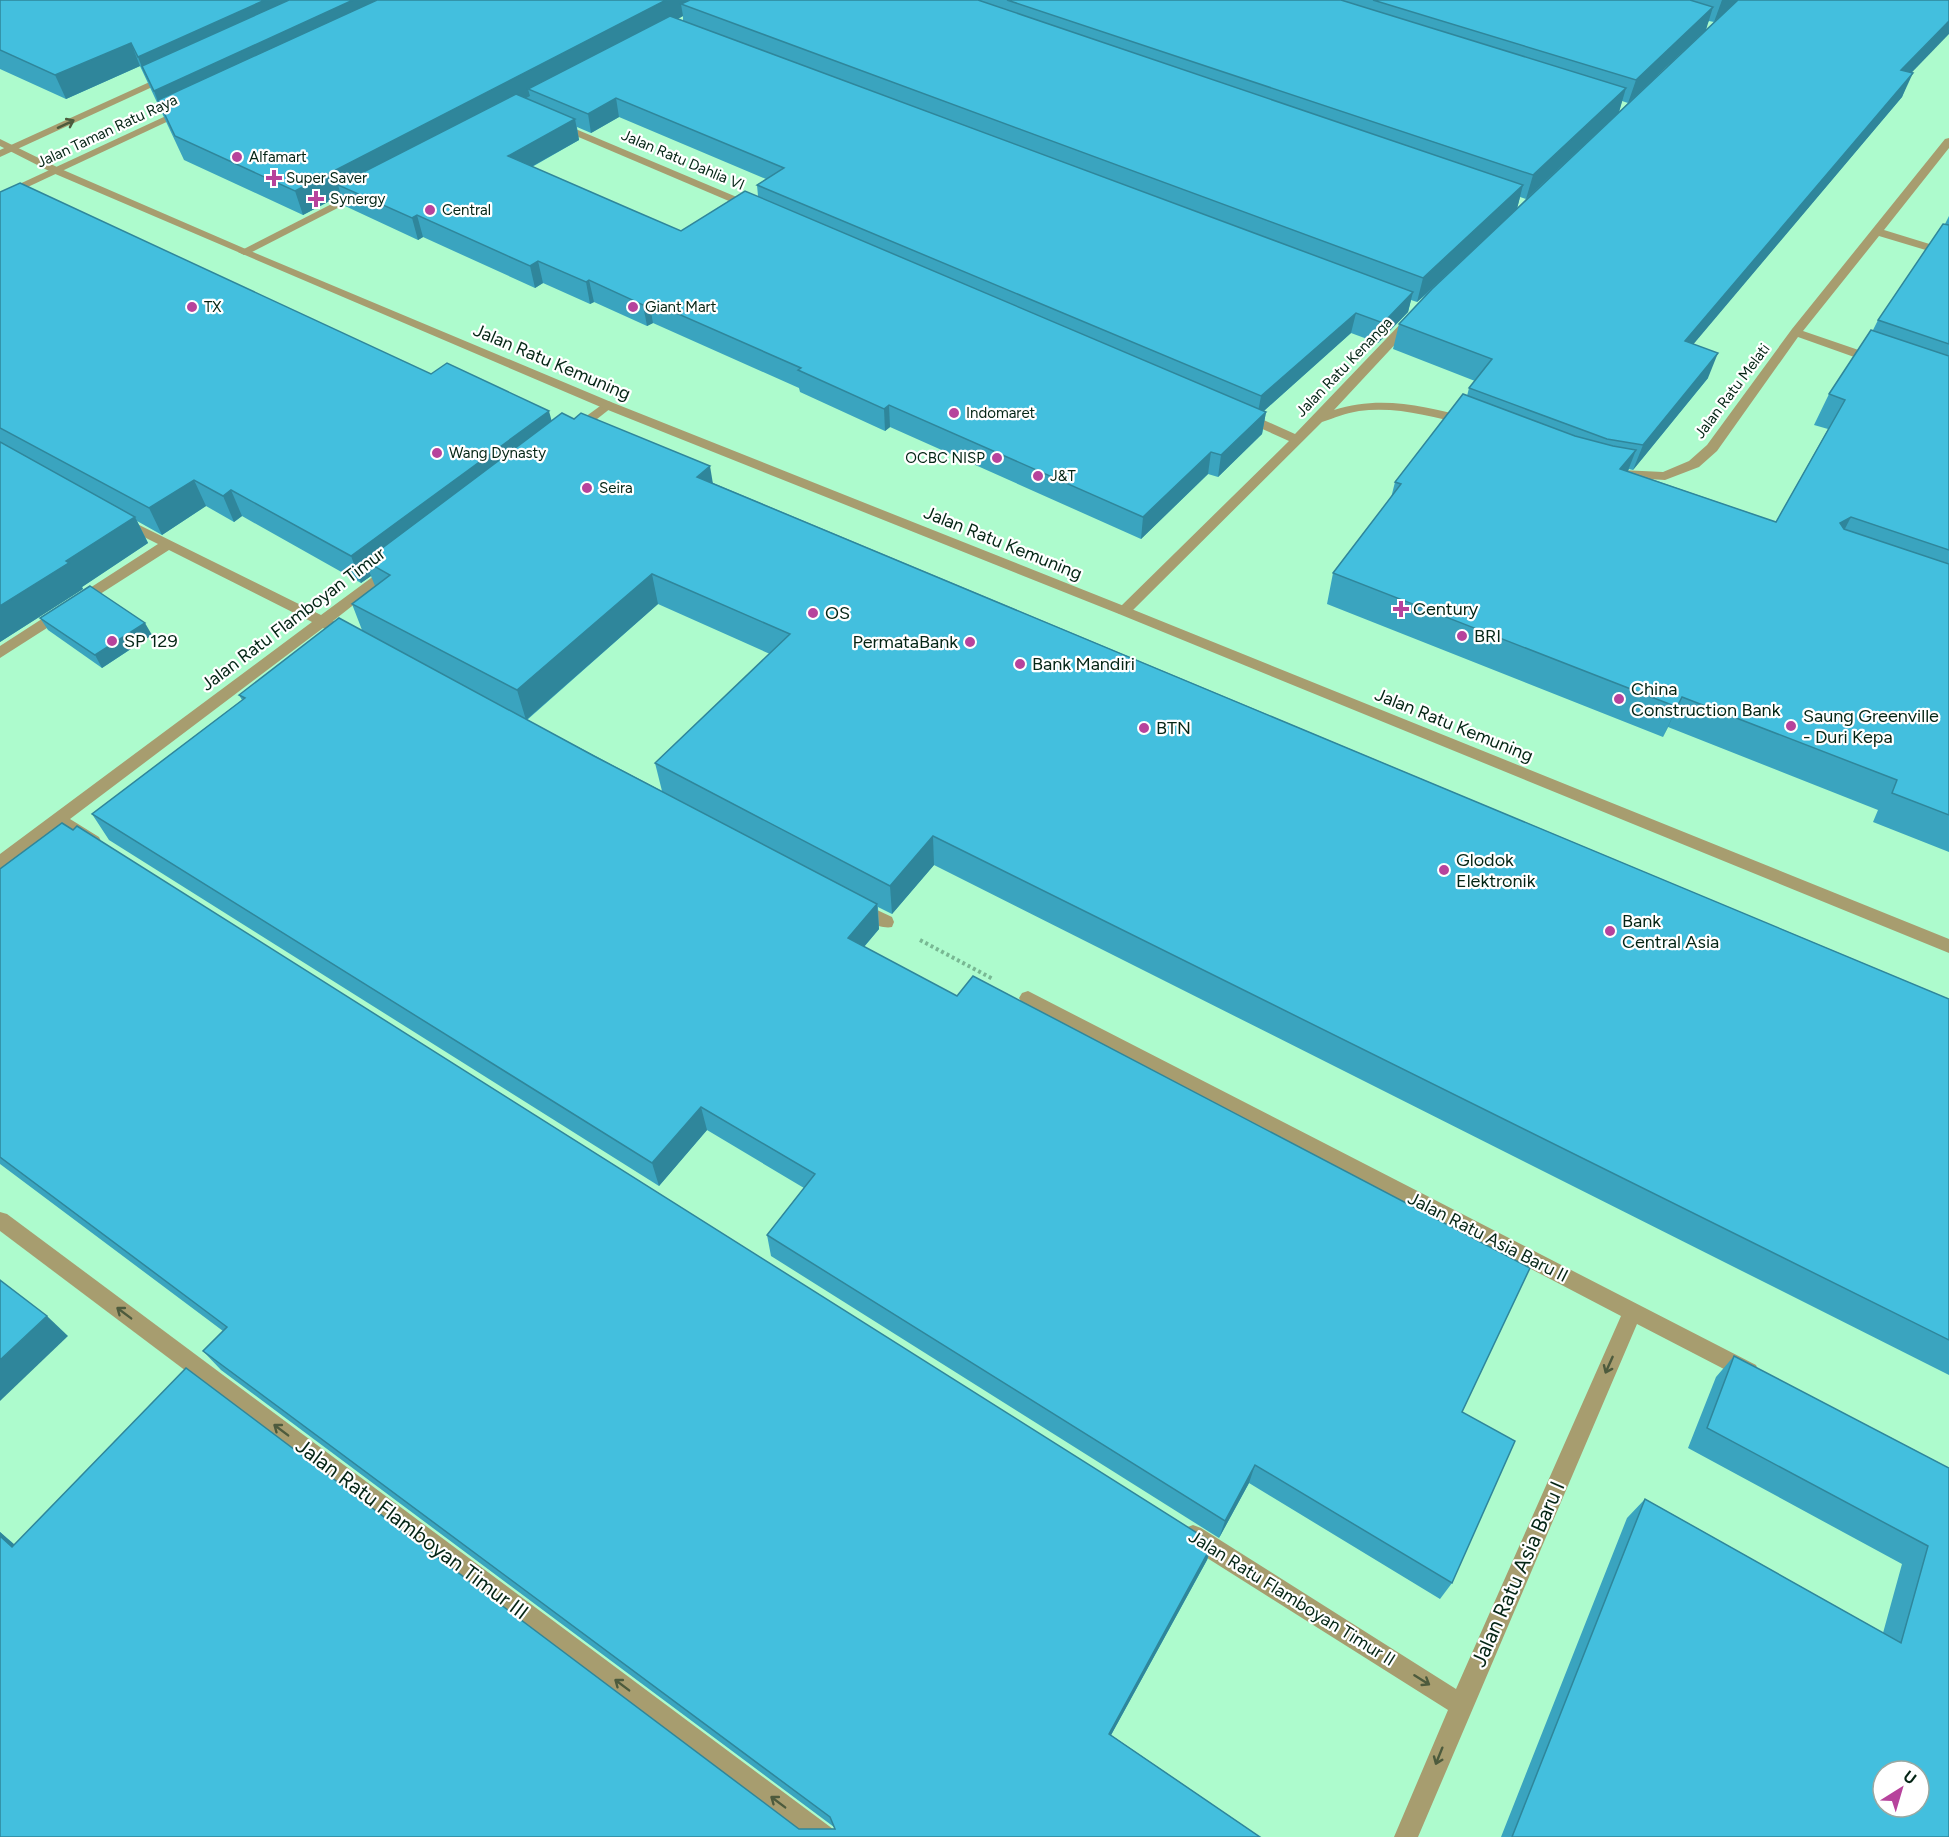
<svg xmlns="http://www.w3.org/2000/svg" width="1949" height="1837" font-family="Figtree,sans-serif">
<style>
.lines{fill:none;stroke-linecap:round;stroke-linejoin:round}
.path{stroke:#78b893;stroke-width:4;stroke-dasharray:3 3;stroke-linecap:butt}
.minor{fill:#a79d6f;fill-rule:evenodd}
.tertiary{fill:#a79d6f;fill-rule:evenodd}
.wall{fill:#3aa4bf;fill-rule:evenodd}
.shaded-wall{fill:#2f869b}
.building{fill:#43bfde;stroke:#2f869b;stroke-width:1.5;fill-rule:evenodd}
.oneway{stroke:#4d5b3d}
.poi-dot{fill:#b7439c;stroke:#fff;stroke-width:2}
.labels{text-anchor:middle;stroke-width:4.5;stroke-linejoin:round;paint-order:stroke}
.far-street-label{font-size:15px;fill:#042515;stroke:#fff}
.far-poi-label{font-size:15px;fill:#042515;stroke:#fff;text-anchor:start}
.street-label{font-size:18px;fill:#042515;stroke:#fff}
.poi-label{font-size:18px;fill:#042515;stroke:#fff;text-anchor:start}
.near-street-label{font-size:21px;fill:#042515;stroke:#fff}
</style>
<rect width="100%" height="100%" fill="#adfbcd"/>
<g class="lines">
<polyline class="path" points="920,940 993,979"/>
<g class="minor">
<polygon points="165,75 174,77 0,157 0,150"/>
<polygon points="181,109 190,111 0,200 0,193"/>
<polygon points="559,122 758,206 759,208 758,210 750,210 555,127 555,123"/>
<polygon points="1949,138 1949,148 1884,230 1949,250 1949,257 1879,236 1803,331 1879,357 1879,363 1871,363 1798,337 1717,451 1699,467 1665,480 1616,477 1614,474 1621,470 1663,472 1689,461 1707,445 1792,329 1945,139"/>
<polygon points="361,189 366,192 365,194 248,254 244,255 238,252"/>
<path d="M1411,316l4,1v6l-81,87c46,-15 91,-4 136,8l2,3 -2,3 -4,1c-35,-9 -71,-19 -107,-14 -13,2 -25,7 -37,11l-193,192h-10l-2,-3 2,-3 170,-167 -49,-22 -2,-3 2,-3h8l47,21 112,-117z"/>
<polygon points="607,401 611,402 613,405 611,408 578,434 570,434 568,431 570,428"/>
<polygon points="125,518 321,615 386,567 396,567 398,570 333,621 356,633 358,636 356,639 346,639 323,628 70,819 99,837 101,841 99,845 87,845 59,827 6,867 0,869 0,854 312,622 169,550 0,658 0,646 158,544 120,525 118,522"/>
<path d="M860,902l32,15 2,5 -2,5c-11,3 -35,-9 -40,-19l2,-5z"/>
<polygon points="1028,991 1756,1365 1759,1372 1756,1379 1749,1382 1637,1324 1418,1837 1394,1837 1448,1710 1185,1544 1182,1536 1185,1528 1193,1525 1201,1528 1456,1689 1621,1316 1022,1003 1019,998 1022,993"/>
<polygon points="0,1212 7,1214 833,1829 837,1837 805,1837 0,1231"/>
</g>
<polygon class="tertiary" points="0,139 61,169 248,250 611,402 1129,608 1949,939 1949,953 1119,614 603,408 53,173 0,146"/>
</g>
<g class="wall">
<path d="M0,0h1738l173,73 -9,24 -209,247 15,34 -75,92 -4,-1 -1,2 148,51 52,-93 -14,-4 15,-31 44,-64 5,-10 67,-96 4,-8v636l-76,-30 5,-12 -210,-83 -5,10 -336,-133 6,-31 58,-75 4,-16 72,-86 2,-8 6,-7 -82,-32 6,-25 29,-31 -11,9 -6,-2 -3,12 -30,31 -27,-10 -87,78 2,1 -4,22 -44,43 -10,-3 -67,65 -251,-112 -5,4 -85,-39 -1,-4 -146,-65 -6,3 -53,-24 -4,2 -47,-21 -8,5 -112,-51 -5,3 -73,-34 -4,-11 -38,20 -119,-55 -44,-94 -74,33 -66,-30zM683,16v5l-5,-2zM1709,21l5,1 -64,61zM1622,101l6,2 -9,9zM619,117l147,62 -9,6 1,11 -77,35 -149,-64 47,-27 -2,-13 14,6zM1520,197l6,2 -9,9z"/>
<path d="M0,192l431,182 282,109 1236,516v376l-1015,-510 -42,49 -14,-7 1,22 -15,18 598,465 -10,171 -12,16 -191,-116 -30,55 -448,-282 -4,-21 37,-47 -97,-58 -48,56 -550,-346 -17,-26 150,-114 -3,-5 123,-65 -10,-26 23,-18 -4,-10 -10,7 -119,-67 -8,6 -28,-16 -44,29 -25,-14 11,22 -66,44 1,2 -83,53zM658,604l112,50 -115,109 7,28 -135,-71z"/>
<polygon points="40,618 152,635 102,668 48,630"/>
<polygon points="0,869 1213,1543 1207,1560 1111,1735 1260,1837 0,1837 0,1532 14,1545 799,1829 835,1829 834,1827 221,1370 203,1351 223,1331 0,1164"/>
<polygon points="1734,1356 1949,1468 1949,1837 1501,1837 1627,1518 1645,1499 1883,1633 1902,1564 1688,1448 1716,1377"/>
</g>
<g class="shaded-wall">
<polygon points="265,0 323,0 142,66 147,80 138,57"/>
<polygon points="353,0 409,0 158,100 163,115 154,91"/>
<polygon points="666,0 713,0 681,4 683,16 537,92 528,89 530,96 350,190 338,185 341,195 303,215 295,191"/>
<polygon points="1722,0 1738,0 1714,22"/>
<polygon points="1713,7 1706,30 1628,103 1636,80"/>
<polygon points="1949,21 1949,34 1891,94 1901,70"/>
<polygon points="131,43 140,66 66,99 55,75"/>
<polygon points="1913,73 1902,97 1675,366 1685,341"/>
<polygon points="1626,88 1619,112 1526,199 1533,175"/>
<polygon points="616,98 619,117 591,133 588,114"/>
<polygon points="575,119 579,140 513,177 508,156"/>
<polygon points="1523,185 1517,209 1417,302 1423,278"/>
<polygon points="417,215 423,237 418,240 412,218"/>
<polygon points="538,261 543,283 535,288 530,266"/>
<polygon points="589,280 594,302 590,304 586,282"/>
<polygon points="1413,292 1408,312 1378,343 1383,323"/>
<polygon points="649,301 653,323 647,326 643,305"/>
<polygon points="1356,313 1351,333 1257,417 1261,396"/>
<polygon points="1718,353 1708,378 1633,470 1643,445"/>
<polygon points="889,405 890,427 885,431 884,409"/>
<polygon points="549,411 556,437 365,561 371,576 361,583 351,556"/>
<polygon points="1266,412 1262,434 1218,477 1221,455"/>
<polygon points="1636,450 1624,481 1620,469"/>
<polygon points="1211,452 1208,474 1141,539 1143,517"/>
<polygon points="710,466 715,496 697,477"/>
<polygon points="194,480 206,506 162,535 149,508"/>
<polygon points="231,490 242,516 234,522 223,496"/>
<polygon points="135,517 148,543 82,587 83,589 0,642 0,606 66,561"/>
<polygon points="1851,517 1835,548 1840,523"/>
<polygon points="652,574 658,604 526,720 517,690"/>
<polygon points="145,623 152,635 102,668 95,655"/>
<polygon points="1682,697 1668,727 1663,737 1677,707"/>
<polygon points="933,836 934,865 892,914 890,886"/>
<polygon points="877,904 879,929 850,963 848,938"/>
<polygon points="701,1107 707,1130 659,1186 652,1163"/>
<polygon points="47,1316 68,1336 0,1401 0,1360"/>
<polygon points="1255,1465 1249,1483 1219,1538 1225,1521"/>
<polygon points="0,1532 36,1563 12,1547 0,1536"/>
<polygon points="1213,1543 1207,1560 1105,1746 1109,1734"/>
</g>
<g class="building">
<polygon points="0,0 265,0 138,57 131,43 55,75 0,50"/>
<polygon points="289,0 353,0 154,91 142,66"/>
<polygon points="377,0 666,0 295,191 175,136 158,100"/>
<polygon points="690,0 978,0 1523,185 1423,278 681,4"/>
<polygon points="1007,0 1341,0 1626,88 1533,175"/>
<polygon points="1373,0 1690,0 1713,7 1636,80"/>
<polygon points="1738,0 1949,0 1949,21 1901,70 1913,73 1685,341 1718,353 1643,445 1607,439 1469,388 1492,359 1399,324 1432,289"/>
<polygon points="670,16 1413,292 1383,323 1356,313 1261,396 757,185 784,168 616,98 588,114 528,89"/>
<polygon points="516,94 575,119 508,156 630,209 681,231 745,191 1266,412 1221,455 1211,452 1143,517 889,405 884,409 798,370 801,368 649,301 643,305 589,280 586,282 538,261 530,266 417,215 412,218 338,185"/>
<polygon points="20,183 431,374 447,363 549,411 351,556 231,490 223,496 194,480 149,508 0,428 0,192"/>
<polygon points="1943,224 1949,225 1949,344 1878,320"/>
<polygon points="1871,330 1949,356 1949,550 1851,517 1840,523 1844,529 1949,564 1949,815 1892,793 1897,780 1682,697 1677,707 1333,573 1401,484 1395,482 1463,394 1575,436 1613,446 1636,450 1620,469 1776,522 1845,400 1829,394"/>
<polygon points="562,413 574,419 581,413 710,466 697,477 1949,999 1949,1340 933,836 890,886 655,763 790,634 652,574 517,690 352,604 390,575 365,561"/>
<polygon points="0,442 135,517 66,561 69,563 0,606"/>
<polygon points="90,586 145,623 95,655 40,618"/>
<polygon points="339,618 594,756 877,904 848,938 957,996 973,976 1530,1268 1462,1412 1515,1441 1452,1583 1255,1465 1225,1521 767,1235 815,1174 701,1107 652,1163 92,814 245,698 239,695"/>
<polygon points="62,823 73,830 77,826 1213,1543 1109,1734 1260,1837 0,1837 0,1536 12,1547 186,1368 799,1829 835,1829 830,1817 203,1351 227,1327 0,1157 0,869"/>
<polygon points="0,1280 47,1316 0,1360"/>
<path d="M1734,1356l215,112v369h-437l133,-338 256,144 27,-97 -221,-118zM1883,1771h36v36h-36z"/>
</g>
<defs><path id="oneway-shaft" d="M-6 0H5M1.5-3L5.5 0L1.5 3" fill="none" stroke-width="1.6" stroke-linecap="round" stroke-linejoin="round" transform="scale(1.5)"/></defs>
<g class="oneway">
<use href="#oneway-shaft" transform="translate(66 124) rotate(-25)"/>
<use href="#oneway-shaft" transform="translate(124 1313) rotate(-143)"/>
<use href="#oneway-shaft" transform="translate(1609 1365) rotate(114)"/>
<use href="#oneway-shaft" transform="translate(281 1430) rotate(-143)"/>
<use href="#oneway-shaft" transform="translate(1422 1680) rotate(32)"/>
<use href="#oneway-shaft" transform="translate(622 1685) rotate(-143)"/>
<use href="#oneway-shaft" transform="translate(1439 1756) rotate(112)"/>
<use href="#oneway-shaft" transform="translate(778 1802) rotate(-143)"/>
</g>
<g class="poi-dot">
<circle cx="237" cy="157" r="6"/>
<path d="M271 169h6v6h6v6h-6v6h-6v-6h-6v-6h6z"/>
<path d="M313 190h6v6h6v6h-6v6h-6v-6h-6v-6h6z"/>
<circle cx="430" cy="210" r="6"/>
<circle cx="192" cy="307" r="6"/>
<circle cx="633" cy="307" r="6"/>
<circle cx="954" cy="413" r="6"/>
<circle cx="437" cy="453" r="6"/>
<circle cx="997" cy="458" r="6"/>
<circle cx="1038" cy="476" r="6"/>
<circle cx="587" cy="488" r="6"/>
<path d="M1398 600h6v6h6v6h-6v6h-6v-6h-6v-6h6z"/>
<circle cx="813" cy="613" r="6"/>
<circle cx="1462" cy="636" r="6"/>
<circle cx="112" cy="641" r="6"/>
<circle cx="970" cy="642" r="6"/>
<circle cx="1020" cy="664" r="6"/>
<circle cx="1619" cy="699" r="6"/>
<circle cx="1791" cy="726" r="6"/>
<circle cx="1144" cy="728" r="6"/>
<circle cx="1444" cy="870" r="6"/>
<circle cx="1610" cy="931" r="6"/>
</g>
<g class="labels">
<g class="far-street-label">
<text transform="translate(107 131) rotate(-25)" y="5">Jalan Taman Ratu Raya</text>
<text transform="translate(683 160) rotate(23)" y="5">Jalan Ratu Dahlia VI</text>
<text transform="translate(1344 367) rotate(-46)" y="5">Jalan Ratu Kenanga</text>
<text transform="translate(1732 391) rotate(-53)" y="5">Jalan Ratu Melati</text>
</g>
<g class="far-poi-label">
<text x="249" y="162">Alfamart</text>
<text x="286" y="183">Super Saver</text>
<text x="330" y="204">Synergy</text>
<text x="442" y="215">Central</text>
<text x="204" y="312">TX</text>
<text x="645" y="312">Giant Mart</text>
<text x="966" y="418">Indomaret</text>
<text x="449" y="458">Wang Dynasty</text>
<text x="985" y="463" text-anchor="end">OCBC NISP</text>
<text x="1050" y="481">J&amp;T</text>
<text x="599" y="493">Seira</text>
</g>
<g class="street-label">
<text transform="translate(552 362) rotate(23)" y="6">Jalan Ratu Kemuning</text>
<text transform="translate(1003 543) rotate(22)" y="6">Jalan Ratu Kemuning</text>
<text transform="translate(293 619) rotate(-37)" y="6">Jalan Ratu Flamboyan Timur</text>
<text transform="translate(1454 725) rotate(22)" y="6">Jalan Ratu Kemuning</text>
<text transform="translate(1488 1237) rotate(27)" y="6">Jalan Ratu Asia Baru II</text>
<text transform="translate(1292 1598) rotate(32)" y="6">Jalan Ratu Flamboyan Timur II</text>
</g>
<g class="poi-label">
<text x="1413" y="615">Century</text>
<text x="825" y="619">OS</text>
<text x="1474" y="642">BRI</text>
<text x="124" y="647">SP 129</text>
<text x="958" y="648" text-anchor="end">PermataBank</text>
<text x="1032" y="670">Bank Mandiri</text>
<text x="1631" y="695">China<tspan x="1631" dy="21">Construction Bank</tspan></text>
<text x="1803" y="722">Saung Greenville<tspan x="1803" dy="21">- Duri Kepa</tspan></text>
<text x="1156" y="734">BTN</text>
<text x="1456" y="866">Glodok<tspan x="1456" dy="21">Elektronik</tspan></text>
<text x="1622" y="927">Bank<tspan x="1622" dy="21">Central Asia</tspan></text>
</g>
<g class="near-street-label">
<text transform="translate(412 1529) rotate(37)" y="7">Jalan Ratu Flamboyan Timur III</text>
<text transform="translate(1518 1574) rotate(-66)" y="7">Jalan Ratu Asia Baru I</text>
</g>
</g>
<g transform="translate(1901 1789) rotate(37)"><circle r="28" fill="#ffffff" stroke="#9ba8a1" stroke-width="1.5"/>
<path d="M0-4.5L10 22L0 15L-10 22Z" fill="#b7439c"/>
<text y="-9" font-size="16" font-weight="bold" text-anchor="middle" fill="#042515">U</text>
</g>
</svg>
